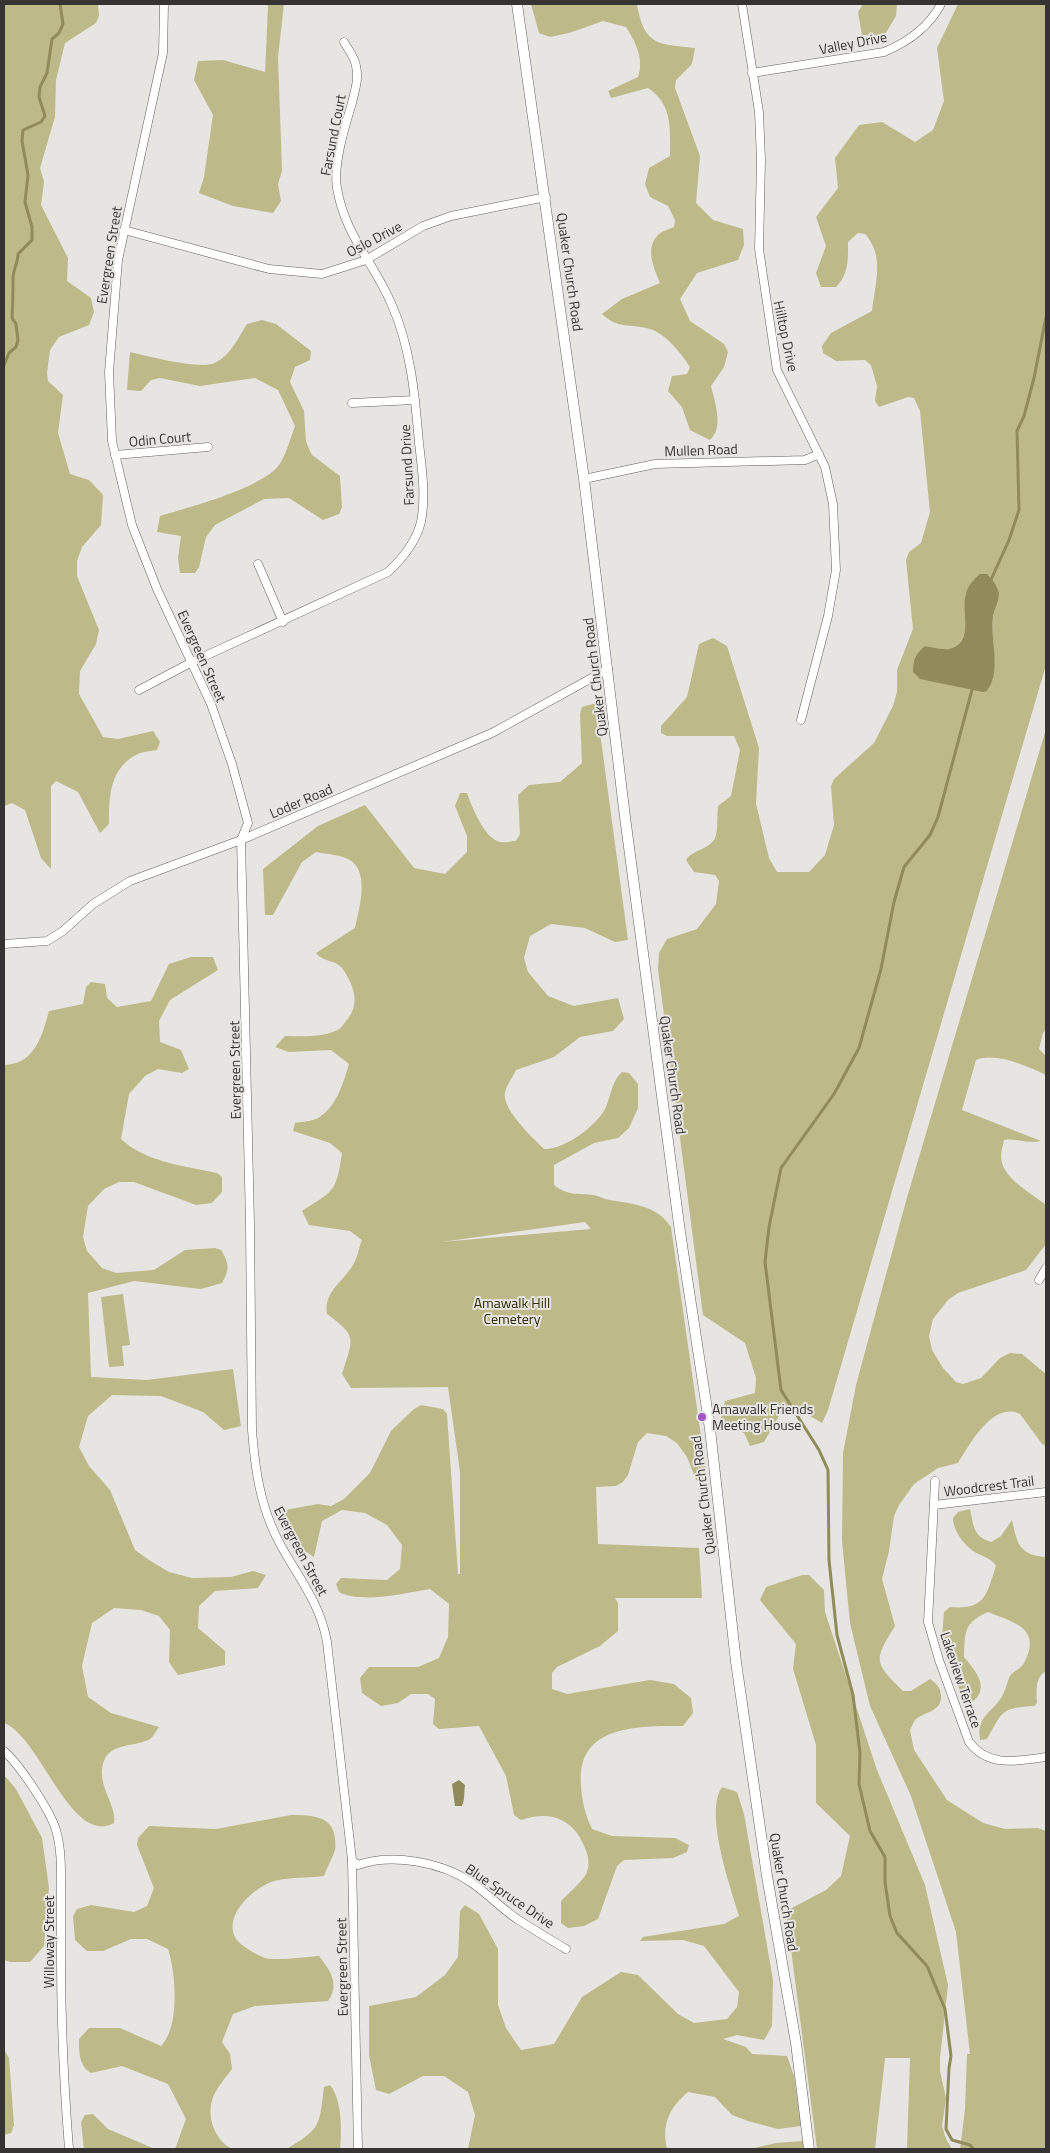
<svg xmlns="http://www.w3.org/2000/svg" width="1050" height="2153" font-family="'Titillium Web',sans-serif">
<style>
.green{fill:#beb989;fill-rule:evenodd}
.water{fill:#918b5b}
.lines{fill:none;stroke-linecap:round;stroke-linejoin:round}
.stream{stroke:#918b5b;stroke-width:3}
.minor-casing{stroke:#60605c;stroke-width:9}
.tertiary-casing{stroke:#60605c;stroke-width:11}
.minor{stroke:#fff;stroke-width:8}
.tertiary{stroke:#fff;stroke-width:10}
.poi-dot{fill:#a257ca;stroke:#e6e5e1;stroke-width:2}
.labels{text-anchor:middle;stroke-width:4;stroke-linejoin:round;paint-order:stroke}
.street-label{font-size:14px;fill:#353433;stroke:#e6e5e1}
.park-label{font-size:14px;fill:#2f2a00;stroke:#e6e5e1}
.poi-label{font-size:14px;fill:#353433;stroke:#e6e5e1;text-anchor:start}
</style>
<rect width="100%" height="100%" fill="#e6e5e1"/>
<g class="green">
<path d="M4,4h94l1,12 -3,7 -31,20 -9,37 -1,37 -15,51 4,14 -3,23 27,53 -1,23 24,17 3,14 -5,13 -30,12 -9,13 -3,23 1,8 15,14 -5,38 12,41 19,6 14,15 -2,30 -19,22 -5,14v15l22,54 -3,14 -16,27 -1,23 24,43 15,2 35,-8 7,11 -3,8c-7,1 -17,2 -23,6 -25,15 -25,42 -25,68l-9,9 -22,-41 -22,-11 -5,5v83l-10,-11 -16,-48 -13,-7 -8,3z"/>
<polygon points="267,4 284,4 278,57 282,171 278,184 281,201 273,213 233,206 199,193 204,177 213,115 194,80 198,61 223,60 265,72 268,7"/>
<path d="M531,4h106c7,42 21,40 58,44l-3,16 -16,16 -1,8 25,68 -4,47 17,17 30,9 1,16 -6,15 -41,13 -17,26 10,22 34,23 4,8 -4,15 -13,19c4,17 13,41 -1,54l-20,-10 -8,-23 -14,-16 4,-15 15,-2 3,-7c-9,-14 -24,-33 -40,-38 -21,-6 -31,1 -48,-15l20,-15 38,-16c-6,-15 -16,-35 -1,-49 3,-3 11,-5 15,-7l1,-7 -7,-14 -18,-9 -5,-13 4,-16 21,-12c0,-28 3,-51 -22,-68l-37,10 -3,-7 30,-14c6,-19 -2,-34 -12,-50l-23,-6 -34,12 -19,4 -11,-4z"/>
<polygon points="863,4 897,4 896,16 884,36 862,35 858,12"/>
<path d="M958,4h88v661l-218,745 -6,13 -24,-14h-15l-19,33 -14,4 -6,-13 -24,-11 5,-21 30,-8 1,-15 -11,-35 -42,-28 -45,-346 1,-16 8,-14 30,-10 19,-25 3,-23 -4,-6 -21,-3 -8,-12c7,-11 27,-11 30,-25 2,-9 1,-20 2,-29l13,-10 9,-46 -6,-14h-67l-6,-3v-7l26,-29 12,-53 14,-6 14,8 32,102 -3,56 13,54 8,14h32l16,-17 9,-30 -3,-39 3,-7 40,-36 19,-37 4,-14v-22l16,-41 -7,-69 3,-8 12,-9 9,-31 -10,-101 -6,-13 -6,-1 -29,10 -4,-6 2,-15 -6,-21 -6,-5 -29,1 -13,-8 -1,-7 9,-13 41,-22c3,-27 13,-55 -7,-77l-7,-1 -10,9c0,17 1,32 -12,45h-15l-5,-14 10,-27 -10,-29 22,-29 -3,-30 24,-33 23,-3 33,20 18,-12 11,-29 -7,-53zM965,594l34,1c-2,7 -5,15 -6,23 -3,22 8,54 -6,73l-62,-45c7,1 17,4 24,3 23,-6 17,-38 16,-55z"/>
<path d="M262,320l14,4 35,27 -1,9 -15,7 -5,15 14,29 2,31 6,13 28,21 2,31 -3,7 -16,6 -34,-22 -25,1 -49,26 -9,12 -7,30 -4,6h-15l-2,-15 3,-22 -24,-4 3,-16c29,-9 106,-28 121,-54 6,-11 10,-25 14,-36l-17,-36 -23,-12 -55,8 -40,-8 -9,2 -10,11 -14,-1 3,-38c18,4 69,18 85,11 16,-8 23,-25 32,-39z"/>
<path d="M596,703l32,237 -13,2 -30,-14 -34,-4 -21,12 -6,22 4,14 20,24 26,10 44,-8 6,21 -11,12 -33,6 -26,20 -38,13c-3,7 -9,14 -11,22 -4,17 28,46 39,57 20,1 54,-24 62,-42 5,-12 6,-26 16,-35l7,1 9,11v24l-9,20 -11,10 -24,5 -40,22v20c13,11 25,8 40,10 4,1 8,3 11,4 25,5 51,5 66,28l36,251 -1,8 -10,-6 -9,-23 -10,-14 -11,-7 -19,-3 -9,9 -10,33 -5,7 -7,4 -20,1 2,57 101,4 3,50h-87l3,5v28l-18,15 -43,21 -5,6v16l15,5 83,-14 24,4 17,14 2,15 -10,13c-43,0 -107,-2 -102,59 1,17 4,29 11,44l20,7 63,2 14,7 -2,7 -14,6 -49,2 -7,6 -19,53 -14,7 -16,2 -7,-5v-22c7,-7 23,-21 26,-29 3,-9 1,-18 -3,-26 -11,-28 -35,-36 -63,-26l-7,-5 -8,-39 -27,-50 -40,3 -6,-5 2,-25 -7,-5h-17l-13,9 -17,3 -19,-13 -2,-15 9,-11h49l21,-9 9,-21 1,-33 -19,-15c-25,4 -68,15 -91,3l-3,-8 5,-6 46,2 13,-11 2,-24 -15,-20 -22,-12 -23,-3 -20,11 -8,36c-23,-15 -29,-18 -29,-47l33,-6 13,2 13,-7 26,-26 21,-42 23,-22 7,-4 22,4 4,5 11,160h2v-102l-12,-85 -97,1 -9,-14c11,-36 16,-37 -15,-60 -4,-23 18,-33 27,-51 4,-7 5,-16 8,-23l-12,-9 -41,-6 -7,-14c33,-21 34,-19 40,-58l-12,-10 -37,-12 2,-8c7,-1 17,-2 23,-5 19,-11 25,-35 31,-54l-18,-14 -42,2 -14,-5 10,-11c17,0 34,2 50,-5 5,-1 8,-6 11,-10 15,-17 8,-36 -4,-53 -7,-9 -18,-5 -26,-15l39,-25c4,-19 15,-55 -5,-68 -8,-5 -24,-6 -34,-8l-14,10 -29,53h-8l-2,-46 55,-43 47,-21 49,63 31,6 22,-22v-16l-12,-30 5,-13h7c5,14 17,45 33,49 5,1 12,-1 16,-1l4,-7 -2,-39 11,-10 31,-3 22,-19 -2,-49 2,-7zM585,1222l6,7 -150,13z"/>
<path d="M1046,729v300l-3,4 -4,16 7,7v19c-19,-9 -50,-23 -70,-15l-14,50 79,31c-16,3 -23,-3 -37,-1 -1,5 -3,11 -3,16 0,22 30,37 45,49v39l-20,26 -68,23 -10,7 -15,19 -4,17 3,14 11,18 13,14 7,2 18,-6 19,-20 10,-5 12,1 24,20v72l-4,-2 -22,-30c-27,-13 -50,30 -62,49l-20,5 -24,16 -15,21 -5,11 -5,35 -7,28 13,47c-22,35 -21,37 8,65h8l19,-12c7,5 10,8 11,16 1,17 -15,16 -25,24 -2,2 -4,7 -6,11l4,20 33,50 36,23 22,6 33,-1 8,3v318h-86l5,-40 2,-55h3l-14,-122 -45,-136 -41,-90 -20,-83 -8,-82 1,-88 13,-68 50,-184z"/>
<path d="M191,957h22l5,13 -48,30 -11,21 1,21 21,8 8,19 -7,4 -24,-4 -13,7 -16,18 -8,45c24,23 64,27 96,34l5,4v15l-10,11 -16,2 -62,-23h-15l-15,7 -16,17 -5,31 4,14 15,17 14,5 38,-3 31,-20 30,-2 6,2c8,13 9,19 1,33l-21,6 -67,-8 -46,12 3,84 56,3 86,-11 8,57 -17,4 -21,-18 -42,-16 -49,-1 -24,21 -9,31 10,19 21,24 25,60 14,10 20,12 23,6 39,-1 22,-6 13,4 -8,13 -43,3 -16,15 -1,22 27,23v14l-47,10 -9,-13 1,-32 -11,-14 -18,-6 -27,-2 -22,15 -10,43 6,31 23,16 48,14c-2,3 -6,10 -9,12 -18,10 -48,1 -48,35 0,17 14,32 12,49 -43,24 -74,-87 -110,-100v-658c31,-1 38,-29 45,-54l34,-7 3,-17 5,-5 14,2 2,14 10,9 34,-6 18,-37z"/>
<polygon points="123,1294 130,1345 122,1346 124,1366 109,1367 101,1297"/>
<path d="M970,1509c4,18 3,27 21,33l10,-6 11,-16c5,23 7,35 34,37v114c-11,6 -10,21 -9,32l-3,3c-34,2 -31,5 -47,33l-7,1c-3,-22 7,-24 19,-39 6,-8 7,-16 11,-25 3,-5 11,-7 14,-13 18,-35 -9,-40 -36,-51 -25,11 -23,21 -24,45 8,10 23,25 14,39 -2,4 -9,7 -13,10l-23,-69 2,-25 6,-5c35,3 36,-11 46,-41 -5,-9 -14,-9 -23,-15 -10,-7 -20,-21 -20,-33l5,-6z"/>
<polygon points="802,1575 809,1575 824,1590 825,1612 877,1770 925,1885 948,1985 940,2058 940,2071 946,2098 942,2126 946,2139 952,2149 907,2149 910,2058 885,2058 875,2149 817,2149 786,1911 826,1890 841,1876 850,1836 816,1803 816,1745 793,1669 796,1644 760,1600 766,1587"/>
<polygon points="4,1775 16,1789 42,1838 49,1888 44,1946 30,1962 10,1962 4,1960"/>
<path d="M722,1787l15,5 7,22 29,166 -1,46 -8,14 -27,-5 -14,4 23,8 6,7 35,2 7,20 7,50 -23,3 -30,-8 -16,-6 -17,-18 -27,-5c-18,15 -27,32 -21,57h-199l7,-34 -7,-23 -24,-16h-21l-34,18 -13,-4 -7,-35v-49l47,-9 29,-22 13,-18 2,-46 5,-6 14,9 19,35v56l8,23 15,22 33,-6 28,-47 39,-25 17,3 40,39 16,9 33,-4 10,-12 2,-15 -35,-46 -21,-6 -43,1 3,-4 81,-13 15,-8c-9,-30 -35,-103 -17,-129z"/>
<path d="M291,1815c18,0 42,0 44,23 0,4 1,8 0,12 -3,9 -8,17 -11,26 -16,2 -34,1 -50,5 -20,6 -52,35 -38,58 5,7 21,16 29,19 9,3 43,-1 54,-2 11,14 21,28 9,45l-73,5 -22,8 -11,28 8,12 2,15c-6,8 -14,17 -18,26 -9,19 0,45 18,54h-60h3l11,-30 -18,-35 -46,-18 -31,7c-12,-7 -12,-21 -12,-34l10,-11h31l41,18c19,-19 15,-73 7,-97l-21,-10h-16l-28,12h-16l-12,-11 -2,-24 4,-7 14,-4 43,7 13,-6 7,-18 -17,-43 1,-7 11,-12 67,3z"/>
<polygon points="4,2050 9,2058 14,2125 11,2133 4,2135"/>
<path d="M330,2085c12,15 12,46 10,64h-53c34,-21 32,-22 37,-62z"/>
<polygon points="93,2114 108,2129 155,2149 84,2149 81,2122 85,2115"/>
<polygon points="803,2141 803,2149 750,2149 776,2143"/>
</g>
<g class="water">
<path d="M980,574h7c5,5 11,12 12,20 0,7 -5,16 -6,23 -3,23 9,55 -6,74l-4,1 -63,-13 -7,-7c0,-13 3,-18 12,-26 7,1 18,4 24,3 27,-7 11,-39 17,-56 2,-7 8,-14 14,-19z"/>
<path d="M459,1780l6,5c-1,8 0,14 -3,21h-7l-3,-22z"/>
</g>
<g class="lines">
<g class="stream">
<path d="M4,365l5,-12 7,-6 2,-7 -2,-16 -4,-6c1,-13 1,-27 1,-40 0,-8 5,-15 5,-24l14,-14v-13l-7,-25 3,-27 -6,-34 1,-11 18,-8 4,-6 -6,-19 1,-10 7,-14 5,-34 7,-6 4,-9 -3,-20"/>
<polyline points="990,582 1009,540 1019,510 1017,431 1024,416 1034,378 1046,317"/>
<polyline points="973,686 938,817 930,835 904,867 894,902 881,969 859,1048 834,1094 781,1168 769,1227 765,1262 781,1390 819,1450 828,1470 829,1560 837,1635 853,1695 860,1753 859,1784 870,1831 885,1857 885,1882 890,1916 897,1933 927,1966 945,2009 951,2056 949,2068 946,2129 952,2140 970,2145 973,2149"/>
</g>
<g class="minor-casing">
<g id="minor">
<path d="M164,4l-1,49 -45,207 -9,112 3,69 20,84 25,64 54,115 21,60 16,59 -7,17 9,384 2,206c3,39 8,76 27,112 18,34 41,60 48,100l25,218 6,289"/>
<polyline points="742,4 759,112 761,160 759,249 777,370 825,467 833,504 836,570 828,616 801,720"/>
<path d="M752,73l132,-21c24,-10 45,-25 57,-48"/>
<polyline points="124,230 269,269 322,274 366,260 423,226 451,216 546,197"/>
<polyline points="352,403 415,400"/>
<polyline points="115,455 208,447"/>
<polyline points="584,479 655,464 805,460 819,454"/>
<polyline points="258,564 283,622"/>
<path d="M139,690l53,-28 196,-90c15,-14 28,-30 33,-50 5,-26 1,-53 -2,-79 -4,-47 -8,-96 -28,-140 -18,-42 -46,-67 -54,-115 -4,-24 8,-62 15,-85 3,-13 7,-24 4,-37 -1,-8 -8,-17 -12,-24"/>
<polyline points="4,944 47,941 63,931 93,904 130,881 241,840 492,733 608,669"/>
<polyline points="1039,1280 1046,1268"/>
<path d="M935,1481l-7,141 11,38 30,82c20,26 48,19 77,15"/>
<polyline points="934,1505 1046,1492"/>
<path d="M4,1751c15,13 46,59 52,79 6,21 5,42 5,64 0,22 0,43 0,65 0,63 3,127 8,190"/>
<path d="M352,1860l6,5c34,-12 84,-3 114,18 16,11 29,25 45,36 16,10 32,20 49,30"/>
</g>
</g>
<g class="tertiary-casing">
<polyline id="tertiary" points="517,4 584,479 625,817 680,1232 710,1429 736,1662 767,1876 796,2043 809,2149"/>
</g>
<use href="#minor" class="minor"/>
<use href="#tertiary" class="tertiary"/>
</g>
<circle class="poi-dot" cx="702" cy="1417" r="5"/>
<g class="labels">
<g class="street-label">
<text transform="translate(853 43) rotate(-11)" y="5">Valley Drive</text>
<text transform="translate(333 135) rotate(-79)" y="5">Farsund Court</text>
<text transform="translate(374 239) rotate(-28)" y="5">Oslo Drive</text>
<text transform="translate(109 255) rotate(-81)" y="5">Evergreen Street</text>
<text transform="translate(570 272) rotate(82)" y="5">Quaker Church Road</text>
<text transform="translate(786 336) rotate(78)" y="5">Hilltop Drive</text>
<text transform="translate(160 439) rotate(-5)" y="5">Odin Court</text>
<text transform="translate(701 450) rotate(-2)" y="5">Mullen Road</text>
<text transform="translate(407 465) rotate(-93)" y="5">Farsund Drive</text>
<text transform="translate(202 656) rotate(66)" y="5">Evergreen Street</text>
<text transform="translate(595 677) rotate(-97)" y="5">Quaker Church Road</text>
<text transform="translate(301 801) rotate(-23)" y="5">Loder Road</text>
<text transform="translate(235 1070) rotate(-91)" y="5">Evergreen Street</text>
<text transform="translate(673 1075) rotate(82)" y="5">Quaker Church Road</text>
<text transform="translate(989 1486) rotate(-7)" y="5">Woodcrest Trail</text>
<text transform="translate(703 1495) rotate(-97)" y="5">Quaker Church Road</text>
<text transform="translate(301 1551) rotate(62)" y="5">Evergreen Street</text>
<text transform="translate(961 1680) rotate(71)" y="5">Lakeview Terrace</text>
<text transform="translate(784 1892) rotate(81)" y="5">Quaker Church Road</text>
<text transform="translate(510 1896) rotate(34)" y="5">Blue Spruce Drive</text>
<text transform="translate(49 1942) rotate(-90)" y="5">Willoway Street</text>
<text transform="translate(342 1967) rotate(-91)" y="5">Evergreen Street</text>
</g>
<g class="park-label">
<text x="512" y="1308">Amawalk Hill<tspan x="512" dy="16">Cemetery</tspan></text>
</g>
<g class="poi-label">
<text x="712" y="1414">Amawalk Friends<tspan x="712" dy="16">Meeting House</tspan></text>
</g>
</g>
<rect width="1050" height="2153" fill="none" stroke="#353433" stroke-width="10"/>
</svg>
